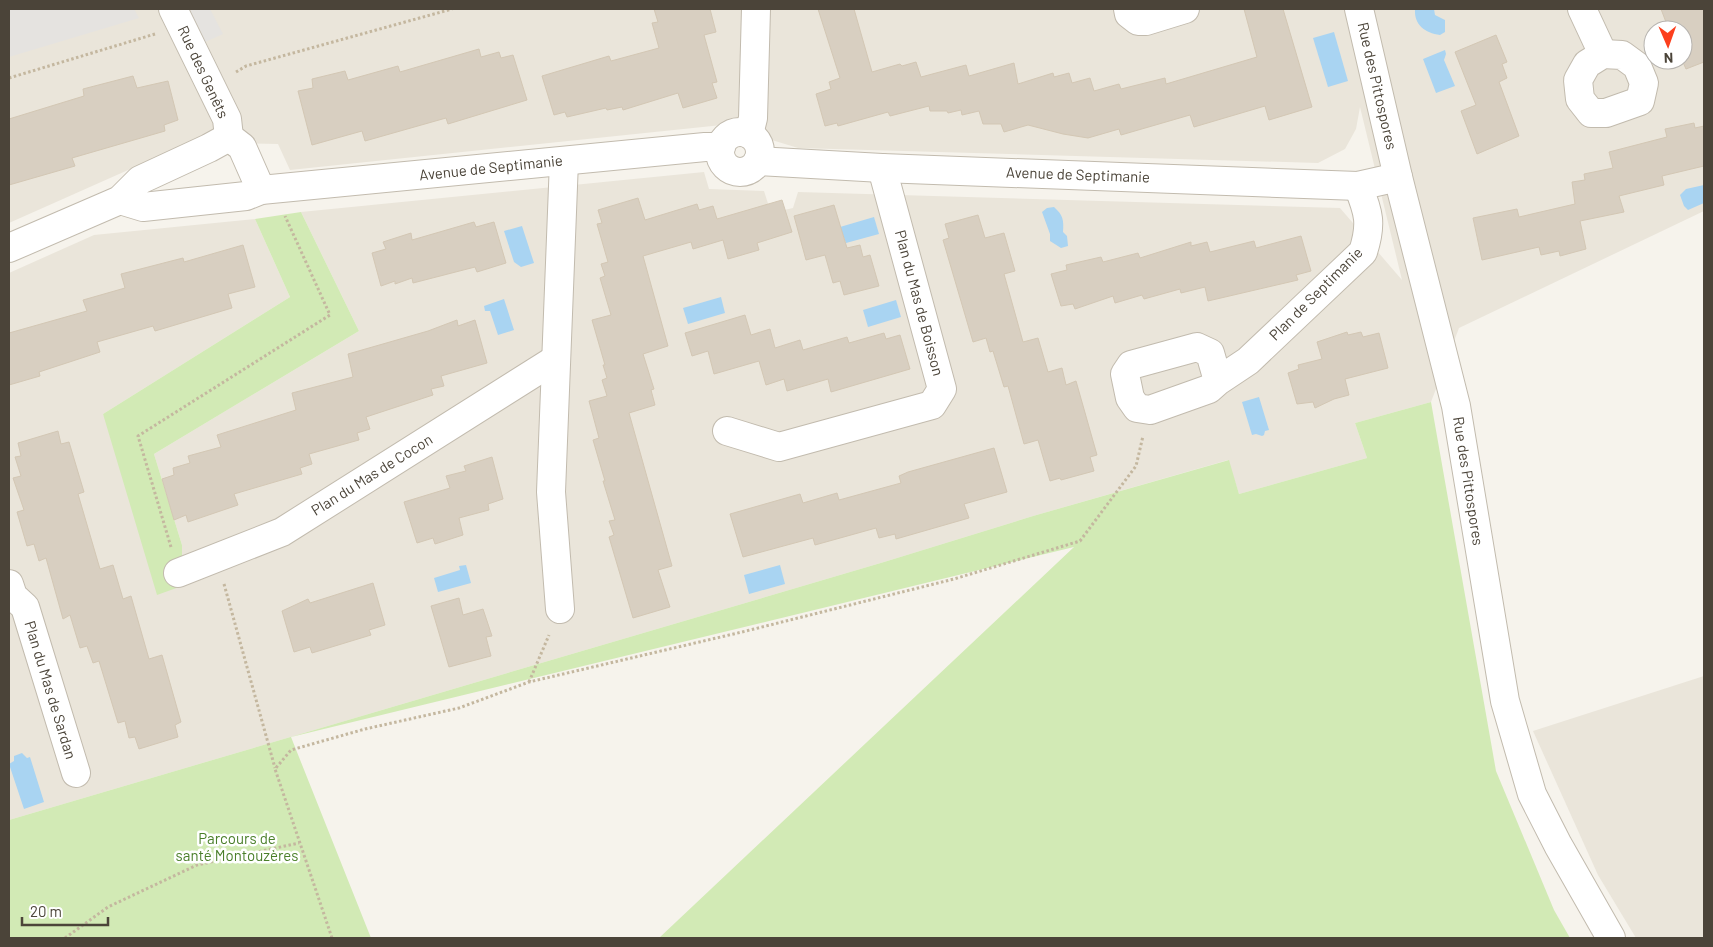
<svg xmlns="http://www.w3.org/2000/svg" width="1713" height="947" font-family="Barlow,sans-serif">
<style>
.residential{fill:#eae5da;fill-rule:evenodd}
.green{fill:#d2eab5}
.parking{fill:#e5e3e0}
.water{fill:#a9d4f2}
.building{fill:#d8cfc1;stroke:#d3c7b4}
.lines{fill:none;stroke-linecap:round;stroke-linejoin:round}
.minor-casing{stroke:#c2bbae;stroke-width:30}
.path{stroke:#c4b79f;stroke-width:3;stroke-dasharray:2.5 2.5;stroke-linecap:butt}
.minor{stroke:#fff;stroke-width:28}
.labels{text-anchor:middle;stroke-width:5;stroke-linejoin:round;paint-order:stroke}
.street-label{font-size:15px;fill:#4b4439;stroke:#fff}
.park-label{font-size:15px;fill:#4a7f2a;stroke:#fff}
</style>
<rect width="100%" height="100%" fill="#f6f3ec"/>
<g class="residential">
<path d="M9,9h1695v202l-245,117 -28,74 -76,21 12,35 -128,36 -11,-34 -195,56 -149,46 -875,258v-547l85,-38 161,-16 35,78 -187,117 79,172v-41l-28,-91 205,-123 -58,-119 403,-40 5,17 55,2 7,22 22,-5 5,-16 542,16 62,72 -42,-173 -4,22 -11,20 -27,14 -520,-15 -76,-23 -432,45 -12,-26 -87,-2 -182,81zM1653,30h30v30h-30z"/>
<polygon points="1704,676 1704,938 1636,938 1598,875 1533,731"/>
</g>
<g class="green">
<polygon points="301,212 359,331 154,454 182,545 182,586 157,595 103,414 290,297 255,219"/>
<polygon points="1431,402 1496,771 1554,910 1570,938 659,938 1074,547 291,737 371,938 9,938 9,820 884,562 1033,516 1229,460 1239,494 1367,458 1355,423"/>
</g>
<g class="parking">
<polygon points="9,9 134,9 139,18 9,57"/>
<polygon points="186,9 210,9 223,34 203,43"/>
</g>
<g class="water">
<path d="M1415,9h19l1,6 10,5v12l-5,3c-15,-2 -26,-10 -25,-26z"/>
<polygon points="1334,32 1348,81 1328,87 1313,38"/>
<polygon points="1445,50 1446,54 1444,60 1455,86 1436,93 1423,59"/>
<polygon points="1704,185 1704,203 1688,210 1684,206 1680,195 1686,189"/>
<path d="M1054,207c9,8 10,13 9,25l4,4 1,10 -7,2 -11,-7v-7l-8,-22 5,-4z"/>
<polygon points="874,217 879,234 846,243 840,227"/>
<polygon points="522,226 534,263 521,267 514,262 504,231"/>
<polygon points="721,297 725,313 688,324 683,308"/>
<polygon points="504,299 514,330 498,335 490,311 485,311 484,306"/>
<polygon points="896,300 901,317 868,327 863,310"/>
<polygon points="1259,397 1269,430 1265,431 1264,435 1262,436 1256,434 1252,435 1242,402"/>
<polygon points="466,565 471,583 438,592 434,578 460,570 459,566"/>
<polygon points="780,565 785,584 749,594 744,575"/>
<polygon points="22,753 27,758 30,757 44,802 24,809 9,764 14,761 14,756"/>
</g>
<g class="building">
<polygon points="654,9 710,9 716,32 704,35 717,82 712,83 717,98 683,108 678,93 623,110 622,107 607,110 606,108 567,117 565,112 554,115 542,76 609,56 611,61 659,48 652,23 658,22"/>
<polygon points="818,9 854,9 872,72 900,64 902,66 916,62 921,77 966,65 969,76 1014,63 1018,84 1053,73 1054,77 1069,73 1072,83 1090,78 1094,91 1119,84 1121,89 1165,78 1166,84 1257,57 1244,9 1283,9 1312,107 1269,120 1265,106 1194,127 1190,115 1121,135 1119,129 1088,138 1063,134 1028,125 1004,132 1001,124 983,124 979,111 962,115 961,110 948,113 947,111 930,111 929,106 890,116 888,112 838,126 837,123 825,126 816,94 831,89 829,82 840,78"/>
<polygon points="1661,9 1704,9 1704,62 1686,69 1682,60 1683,30 1669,30"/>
<polygon points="1496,35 1507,62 1502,64 1507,78 1499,82 1519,136 1477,154 1461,111 1476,105 1455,52"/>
<polygon points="479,49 481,57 499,52 501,58 513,55 527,100 448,124 446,118 365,141 362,131 312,145 298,91 313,88 312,79 345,71 348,80 398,66 400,72"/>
<polygon points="133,76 137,88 168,81 178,120 164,125 165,131 72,158 75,166 9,185 9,119 84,96 83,89"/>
<polygon points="1694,123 1695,128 1704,126 1704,166 1662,176 1664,185 1619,196 1624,212 1580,221 1586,249 1560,256 1559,251 1541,255 1539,247 1482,260 1473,218 1517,209 1519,217 1575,204 1572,182 1585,180 1584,174 1613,168 1609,152 1667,137 1665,129"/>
<polygon points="638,198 645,220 697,204 699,210 713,206 717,219 782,200 792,232 757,243 759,250 728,259 723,240 693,249 691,242 643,256 668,346 643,354 654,389 651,390 655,405 629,413 672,566 658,570 670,607 633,618 609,537 614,535 609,521 615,520 603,481 605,481 593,440 599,438 589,401 607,396 602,380 607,378 603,365 605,365 592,320 611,315 600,278 605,276 601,264 608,262 597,224 602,223 598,210"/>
<polygon points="834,205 847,248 860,245 863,257 870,255 879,286 844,295 840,281 833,283 825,255 806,260 794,216"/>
<polygon points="978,215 985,238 1004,233 1015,271 1004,274 1023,342 1038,338 1048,372 1062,368 1066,385 1076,381 1097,455 1090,457 1094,471 1061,480 1060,478 1050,481 1038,440 1024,444 1008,386 1004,387 993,351 990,352 986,338 973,342 943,240 949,238 945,224"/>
<polygon points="474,222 476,227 494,222 506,263 477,272 475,267 413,283 412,278 395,284 395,281 381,286 372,253 386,249 383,242 411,233 412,240"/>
<polygon points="1301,236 1311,271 1296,275 1298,280 1208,301 1205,287 1181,293 1180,289 1144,299 1142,295 1115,303 1113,296 1075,309 1073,304 1061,306 1051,274 1067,270 1066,265 1101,257 1103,262 1138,253 1140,258 1191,242 1191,246 1207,242 1210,252 1254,241 1256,248"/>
<polygon points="243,245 255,287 228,294 232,308 155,331 153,326 97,342 100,352 39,372 40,376 9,385 9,333 87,311 83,300 125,288 121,274 183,258 184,262"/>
<polygon points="745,315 751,335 770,329 775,348 800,340 803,350 847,337 849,343 884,333 886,339 900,335 910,369 831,392 828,379 787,391 784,379 766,385 759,361 714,374 708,351 692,356 685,333"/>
<polygon points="457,320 458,326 475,320 487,363 441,376 444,386 431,389 433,395 366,417 370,429 357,433 359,440 309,454 312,464 300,468 302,474 234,494 238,505 188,522 186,515 174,520 162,479 174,475 173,468 190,463 188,456 221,447 217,435 296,410 292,393 353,377 348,354 428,331"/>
<polygon points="1347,332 1348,335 1361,332 1363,337 1379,333 1388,368 1345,379 1349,395 1334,399 1315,408 1313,402 1297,404 1288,373 1299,369 1298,365 1322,359 1317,342"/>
<polygon points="58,431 61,444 69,442 84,492 78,494 100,569 113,565 123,599 131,596 149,659 162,655 181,722 175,725 178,737 139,749 135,737 129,738 125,721 118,723 99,661 93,663 87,646 80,648 70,615 63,619 46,558 39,561 34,544 27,546 17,512 24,510 13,478 21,476 15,457 21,456 18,443"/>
<polygon points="994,448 1007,492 964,504 969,518 896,539 895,534 879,538 876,528 815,545 813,538 743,557 730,514 800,494 803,503 837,493 839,500 901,483 899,476 908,472"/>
<polygon points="492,457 503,499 488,504 489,510 459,518 463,535 435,544 433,538 417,543 404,502 450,488 446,476 466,471 464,466"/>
<polygon points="373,583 385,625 369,630 371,635 312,653 310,647 294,652 282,611 308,599 310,603"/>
<polygon points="459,598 463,615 483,609 492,636 486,637 491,656 449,667 431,606"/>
</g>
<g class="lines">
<g class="minor-casing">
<g id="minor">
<polyline points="173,9 227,119 229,137"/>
<polyline points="1128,9 1129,14 1138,21 1146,21 1185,9"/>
<polyline points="1359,9 1398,177 1456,406 1505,701 1532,794 1558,845 1611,938"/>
<polyline points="1582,9 1603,54"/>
<polygon points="1603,54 1622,55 1637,66 1644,83 1640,101 1606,113 1591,113 1580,99 1578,80 1587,64"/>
<circle cx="740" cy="152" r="20"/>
<polyline points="749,134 753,118 756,9"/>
<polyline points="229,137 242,147 261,190"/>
<polyline points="758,161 882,168 1358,186 1398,177"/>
<polyline points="120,200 143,207 246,196 261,190 705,147 721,147"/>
<polyline points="9,248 120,200 140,180 209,148 229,137"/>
<path d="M1218,381l-8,-28 -13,-6 -66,18 -6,9 5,24 7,10 13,2 59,-21 9,-8 30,-20 115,-109c9,-28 6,-39 -5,-66"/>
<polyline points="727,431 779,447 932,405 942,389 882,168"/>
<polyline points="178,573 282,532 556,359"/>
<polyline points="9,584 13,596 25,607 76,773"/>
<polyline points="560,609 551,492 564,161"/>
</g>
</g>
<g class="path">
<polyline points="236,72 246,66 452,9"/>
<polyline points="9,78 155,34"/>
<polyline points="171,547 138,436 330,315 285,216"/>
<polyline points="224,584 275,768"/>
<polyline points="529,682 549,635"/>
<polyline points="65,938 108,907 197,865 299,843"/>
<polyline points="332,938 275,769 291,750 365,729 459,708 529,682 742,632 954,579 1080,541 1136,466 1143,436"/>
</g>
<use href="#minor" class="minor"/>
</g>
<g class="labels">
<g class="street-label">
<text transform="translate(203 72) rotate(65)" y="5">Rue des Genêts</text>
<text transform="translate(1377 86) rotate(77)" y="5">Rue des Pittospores</text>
<text transform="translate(491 168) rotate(-6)" y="5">Avenue de Septimanie</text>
<text transform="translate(1078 175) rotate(2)" y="5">Avenue de Septimanie</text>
<text transform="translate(1316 294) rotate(-45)" y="5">Plan de Septimanie</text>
<text transform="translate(919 303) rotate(75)" y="5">Plan du Mas de Boisson</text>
<text transform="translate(372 475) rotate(-32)" y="5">Plan du Mas de Cocon</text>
<text transform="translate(1468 481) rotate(81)" y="5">Rue des Pittospores</text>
<text transform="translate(50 690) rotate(73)" y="5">Plan du Mas de Sardan</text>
</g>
<g class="park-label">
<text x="237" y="844">Parcours de<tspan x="237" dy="17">santé Montouzères</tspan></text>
</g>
</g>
<rect width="1713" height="947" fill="none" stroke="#4b4439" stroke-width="20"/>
<g transform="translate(1668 45) rotate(178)"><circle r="24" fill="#ffffff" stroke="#b7b4b0"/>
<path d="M0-4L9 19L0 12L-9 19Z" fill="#fc3f1d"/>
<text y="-8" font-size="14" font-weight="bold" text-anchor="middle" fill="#4b4439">N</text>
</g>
<path d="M22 917v8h86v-8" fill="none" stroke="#4b4439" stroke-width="2.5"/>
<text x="30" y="917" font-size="15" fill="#4b4439" stroke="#ffffff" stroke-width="4" paint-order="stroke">20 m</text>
</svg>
